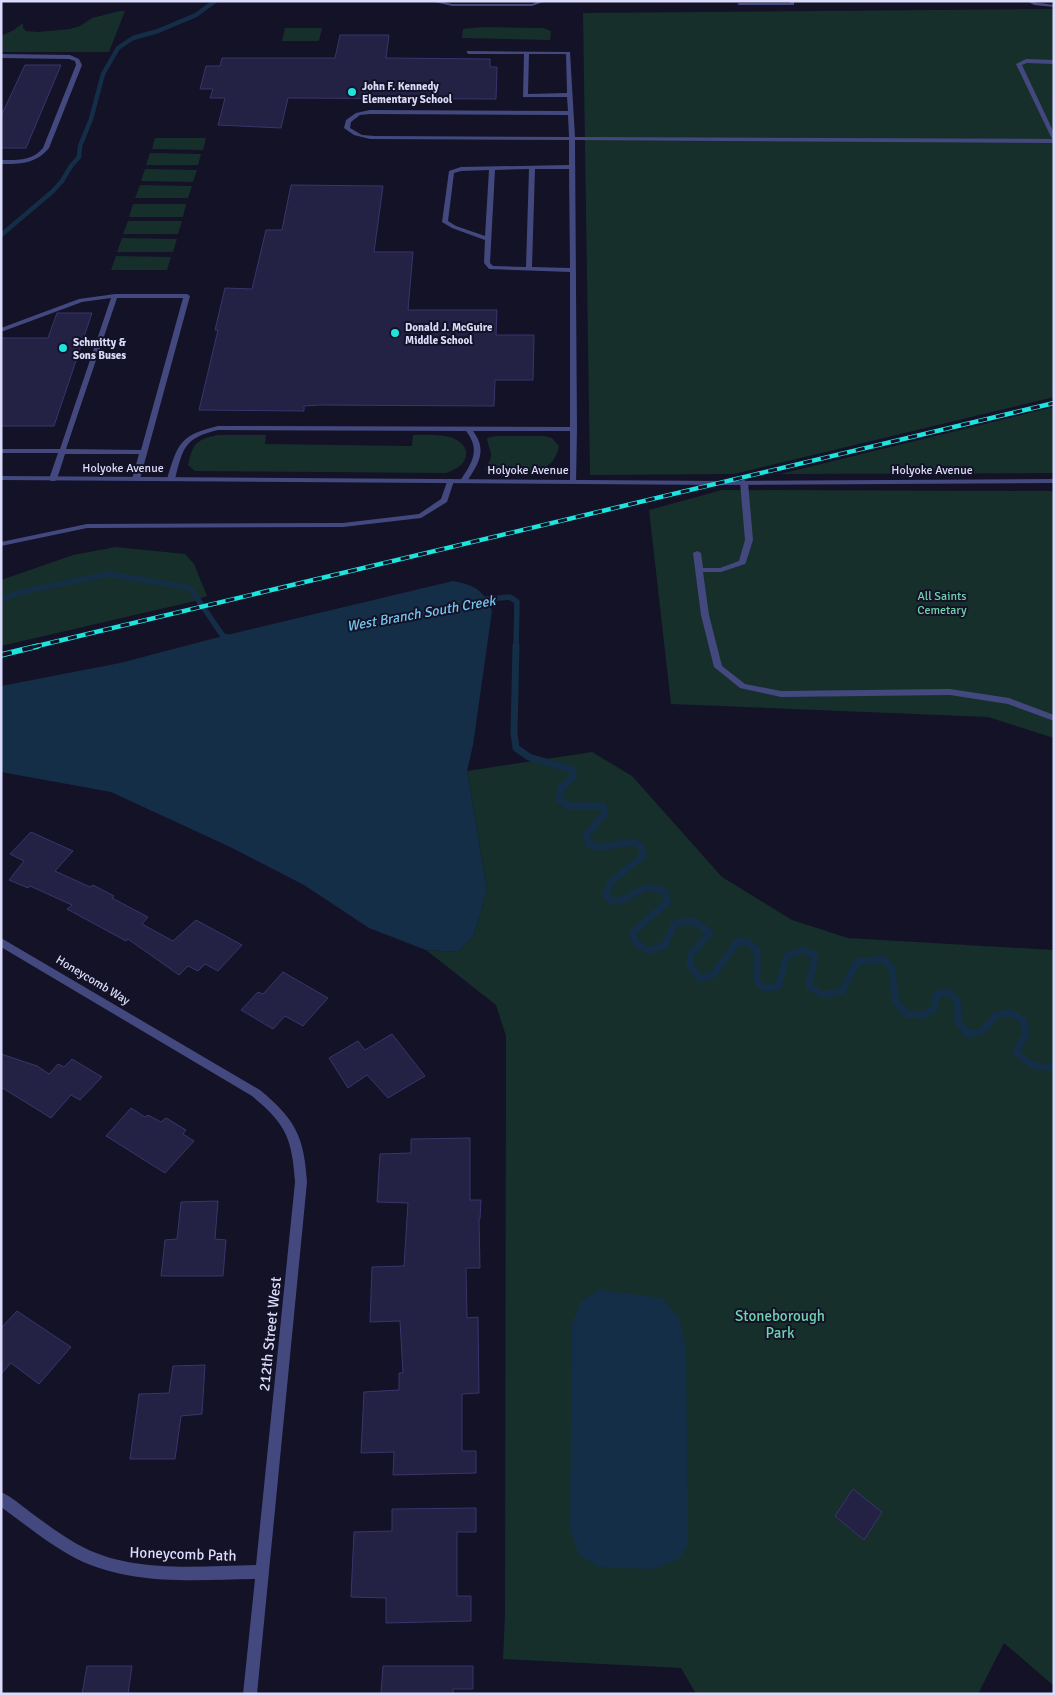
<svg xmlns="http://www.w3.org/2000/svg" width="1055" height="1695" font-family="Signika,sans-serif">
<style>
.green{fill:#162f2b}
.water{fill:#152e47}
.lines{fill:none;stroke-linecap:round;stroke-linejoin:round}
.stream-far2{stroke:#152e47;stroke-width:4.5}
.stream-far1{stroke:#152e47;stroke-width:5.5}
.stream{stroke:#152e47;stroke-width:7}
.building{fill:#232144;stroke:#39356d}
.service{fill:#43497f;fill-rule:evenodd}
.minor{fill:#43497f;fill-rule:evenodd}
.tertiary{fill:#43497f;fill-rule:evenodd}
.rail-far1-casing{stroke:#1ee4de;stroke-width:4.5}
.rail-casing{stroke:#1ee4de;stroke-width:5.5}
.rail-far1{stroke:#131226;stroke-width:3;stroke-dasharray:9;stroke-linecap:butt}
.rail{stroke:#131226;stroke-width:4;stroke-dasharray:11;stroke-linecap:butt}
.poi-dot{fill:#1ee4de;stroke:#131226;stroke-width:2}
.labels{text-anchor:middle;stroke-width:4;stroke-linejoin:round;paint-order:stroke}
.far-poi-label{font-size:11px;font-weight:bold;fill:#dbdcfb;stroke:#131226;text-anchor:start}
.street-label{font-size:12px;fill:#dbdcfb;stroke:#131226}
.park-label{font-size:12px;fill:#6fd3ad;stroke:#131226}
.water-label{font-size:14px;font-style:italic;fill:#75c6ee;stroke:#131226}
.near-park-label{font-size:15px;fill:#6fd3ad;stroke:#131226}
.near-street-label{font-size:15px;fill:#dbdcfb;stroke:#131226}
</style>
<rect width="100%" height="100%" fill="#131226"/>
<g class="green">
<polygon points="1054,9 1054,397 734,474 590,475 583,13"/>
<polygon points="120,11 125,11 109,52 1,52 1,36 14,30 23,23 23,28 26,31 38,32 70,29 80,26 92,18"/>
<polygon points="483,27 543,28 551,31 550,40 462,38 463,29"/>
<polygon points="285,28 322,28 319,41 282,41"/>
<polygon points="155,138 206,138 203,150 152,149"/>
<polygon points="150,153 201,154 198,165 146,165"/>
<polygon points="145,169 197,170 193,182 141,181"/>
<polygon points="140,185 192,186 188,198 135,198"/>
<polygon points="133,204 186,204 183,217 129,217"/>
<polygon points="128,221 182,221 178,234 123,234"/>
<polygon points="122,238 177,239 173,252 117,252"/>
<polygon points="116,256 171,257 167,270 111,270"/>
<polygon points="1054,407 1054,473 780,474"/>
<path d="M217,435h49l-1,9 147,2 1,-11c12,0 25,-1 36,2 10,2 21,11 16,22 -3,8 -12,11 -19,14l-251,-2 -7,-6c5,-21 7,-25 29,-30z"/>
<path d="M544,436l8,2 7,8c-6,34 -44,27 -70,27l-4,-4c11,-16 4,-16 2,-31l9,-2z"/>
<polygon points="722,490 1054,491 1054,738 988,717 671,704 649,510"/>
<polygon points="116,547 185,554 194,564 207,596 195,601 1,646 1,580 73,555"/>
<polygon points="592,752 632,776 722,877 792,920 848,938 1054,950 1054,1686 1004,1643 978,1694 696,1694 681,1668 503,1659 505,1614 506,1036 496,1005 426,950 458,952 474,935 487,890 467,771"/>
</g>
<g class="water">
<path d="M453,581c23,5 30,8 39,30l-19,134 -6,26 20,119 -13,45 -16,17 -32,-2 -57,-22 -65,-43 -76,-39 -117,-54 -110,-20v-86l119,-23 103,-27z"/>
<polygon points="599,1290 662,1298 679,1318 686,1347 688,1544 680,1558 654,1569 599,1567 579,1555 570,1529 572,1323 581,1302"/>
</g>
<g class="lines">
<polyline class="stream-far2" points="1,235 53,191 62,181 71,166 79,157 80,146 91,119 103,74 118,48 133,38 158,31 196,15 215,1"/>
<g class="stream-far1">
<polyline points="1,599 26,591 109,574 190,588 223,636 231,638"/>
<polyline points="478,600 510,597 517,602 516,647"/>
</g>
<path class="stream" d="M516,646l-2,87 2,15 13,9 44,13v7l-11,10 -3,12 10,7h34l2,7 -19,23 4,9 9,2 35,-5 7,5 3,8 -33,27 -5,13 5,6 11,-1 25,-13 17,4 4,11 -35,30 2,10 14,9 15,-5 11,-23 19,-2 16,12 -19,21 -1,12 11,13 12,-4 25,-34 10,1 9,8v32l8,6 13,-1 9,-32 16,-5 12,6 -6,30 14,9 19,-4 15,-29 27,-3 8,10 3,31 11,14 17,1 11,-6 2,-14 12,-3 9,8 1,22 10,12 14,-2 14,-17 15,-2 12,7 3,14 -10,17c11,14 21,17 38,16"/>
</g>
<g class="building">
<polygon points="340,35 389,35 386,58 490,59 490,67 497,67 496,99 288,98 281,128 218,125 225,98 210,98 213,89 200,89 206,66 220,66 222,58 335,58"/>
<polygon points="25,65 61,65 26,148 1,148 1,116"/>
<polygon points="291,185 383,186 374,252 413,252 408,310 497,310 496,335 534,335 533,380 495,380 494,406 320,405 304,406 304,411 199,410 218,330 215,330 225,288 252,289 266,230 282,230"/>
<polygon points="57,313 92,313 54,426 1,426 1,338 48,338"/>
<polygon points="31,832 73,851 55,871 90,887 93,885 114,896 112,898 148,917 142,924 173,941 196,920 242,945 218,971 205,964 198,971 188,966 179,975 128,939 126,941 67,909 72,905 30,886 28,888 9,880 24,861 10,854"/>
<polygon points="283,972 328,998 303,1026 285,1016 273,1029 241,1010 258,992 263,994"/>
<polygon points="392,1034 425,1076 388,1098 367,1075 348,1088 329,1058 358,1041 365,1050"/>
<polygon points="1,1054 37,1066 49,1074 58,1064 64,1067 72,1059 102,1077 80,1100 71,1095 51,1118 1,1087"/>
<polygon points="131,1108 145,1117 148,1115 161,1122 166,1118 186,1130 183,1134 194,1141 165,1173 106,1136"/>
<polygon points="470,1138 470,1200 481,1200 480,1219 479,1219 480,1268 466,1268 467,1318 478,1317 479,1393 462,1394 462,1451 476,1451 476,1473 393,1475 394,1452 361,1453 364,1392 399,1390 399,1373 403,1373 400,1321 370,1322 372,1267 404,1266 405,1250 408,1203 377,1202 380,1154 411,1153 411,1139"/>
<polygon points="218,1201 215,1239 226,1240 223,1276 161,1276 165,1240 177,1239 181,1202"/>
<polygon points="17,1311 71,1347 39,1384 11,1363 1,1374 1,1328"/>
<polygon points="205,1365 202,1414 181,1416 175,1459 130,1459 139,1394 169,1393 173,1366"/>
<polygon points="853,1489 882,1512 864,1540 835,1516"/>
<polygon points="476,1508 476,1532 457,1532 457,1596 471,1596 471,1621 386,1623 386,1598 351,1597 354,1532 392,1531 392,1509"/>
<polygon points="87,1666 132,1666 128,1694 82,1694"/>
<polygon points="383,1666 473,1666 473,1689 453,1689 453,1694 381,1694"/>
</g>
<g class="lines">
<g class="service">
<polygon points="430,1 441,1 452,4 532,4 538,1 546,1 532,6 452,6"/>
<polygon points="790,1 794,1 794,5 739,5 737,4 739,3 790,3"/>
<polygon points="1027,1 1054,5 1054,7 1034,5"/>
<path d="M467,51l103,1 5,85 477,2 -36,-75 10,-5 28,1v4l-27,-1 -5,2 32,68v10l-479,-3 2,289 -1,55h-2l-4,-2v-51h-97c15,20 5,33 -7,52h-2l-4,-2c12,-18 21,-31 6,-50l-248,-1c-34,8 -35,18 -43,49l-2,2h-4l-2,-2c11,-36 13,-44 51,-53l352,1v-155l-81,-3 -5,-6 1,-23 -33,-12 -10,-6 7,-51 12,-4 108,-2v-25l-199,-1 -16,-4 -10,-7 2,-8 10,-7 14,-3 198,1 -1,-14h-44l1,-43h-55l-2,-1zM529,54h37l1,39 -39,1zM370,114l198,1 1,22 -194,-1 -13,-1 -12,-7 1,-6 9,-7zM529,169l-3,98 -33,-1 -3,-3 5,-93zM535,169h34l1,99 -38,-1zM489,170l-4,66 -29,-10 -8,-5 6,-48 7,-2z"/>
<path d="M1,54l69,1 9,4 3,6 -33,83c-13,16 -29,16 -48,16v-4c17,0 31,1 42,-12l33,-83 -1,-4 -6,-2 -68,-1z"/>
<path d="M115,294h72l3,2 -50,183 -4,2 -4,-2 7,-25h-74l-8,25 -2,2h-4l-2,-2 9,-26h-57v-4h59l51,-151 -29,4 -81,30v-4l78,-29zM117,298h66l-42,152 -75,-1z"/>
<polygon points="448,479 452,479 454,481 447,502 421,518 343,527 87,528 1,546 1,542 87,524 343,523 419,514 441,499"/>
<polygon points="742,480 744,480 748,482 753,540 746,562 745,564 721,572 703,572 709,615 722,666 745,684 781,691 950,689 1009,698 1054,715 1054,721 1008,704 950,695 781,697 740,688 714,667 701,615 693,553 697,551 701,553 703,568 720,568 739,561 745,540 740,482"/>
</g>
<path class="minor" d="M1,938l259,152c35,29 44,46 47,92l-50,512h-14l12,-115c-60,1 -123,7 -178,-20 -27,-14 -51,-34 -76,-52v-15c11,5 20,13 29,20 15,11 30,22 47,32 53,30 120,22 179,21l39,-383c-3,-44 -9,-58 -43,-86l-251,-149z"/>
<polygon class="tertiary" points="1,476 724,481 1054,479 1054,483 724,485 1,480"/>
<g class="rail-far1-casing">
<polyline id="rail-far1" points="33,647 1054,403"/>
</g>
<g class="rail-casing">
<polyline id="rail" points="1,655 38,646"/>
</g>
<use href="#rail-far1" class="rail-far1"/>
<use href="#rail" class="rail"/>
</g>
<g class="poi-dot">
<circle cx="352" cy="92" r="5"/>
<circle cx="395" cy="333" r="5"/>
<circle cx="63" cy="348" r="5"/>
</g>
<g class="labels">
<g class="far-poi-label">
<text x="362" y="90">John F. Kennedy<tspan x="362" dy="13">Elementary School</tspan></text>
<text x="405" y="331">Donald J. McGuire<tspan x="405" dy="13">Middle School</tspan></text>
<text x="73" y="346">Schmitty &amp;<tspan x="73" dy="13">Sons Buses</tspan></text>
</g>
<g class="street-label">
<text x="123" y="472">Holyoke Avenue</text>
<text x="528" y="474">Holyoke Avenue</text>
<text x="932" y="474">Holyoke Avenue</text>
<text transform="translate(93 980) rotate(31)" y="4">Honeycomb Way</text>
</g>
<g class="park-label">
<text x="942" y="600">All Saints<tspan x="942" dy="14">Cemetary</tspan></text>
</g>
<g class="water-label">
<text transform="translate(421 613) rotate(-10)" y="5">West Branch South Creek</text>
</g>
<g class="near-park-label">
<text x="780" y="1321">Stoneborough<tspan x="780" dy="17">Park</tspan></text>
</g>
<g class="near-street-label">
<text transform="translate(270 1334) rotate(-84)" y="5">212th Street West</text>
<text transform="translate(183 1554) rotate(2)" y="5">Honeycomb Path</text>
</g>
</g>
<rect width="1055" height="1695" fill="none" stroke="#dbdcfb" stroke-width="5"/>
</svg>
